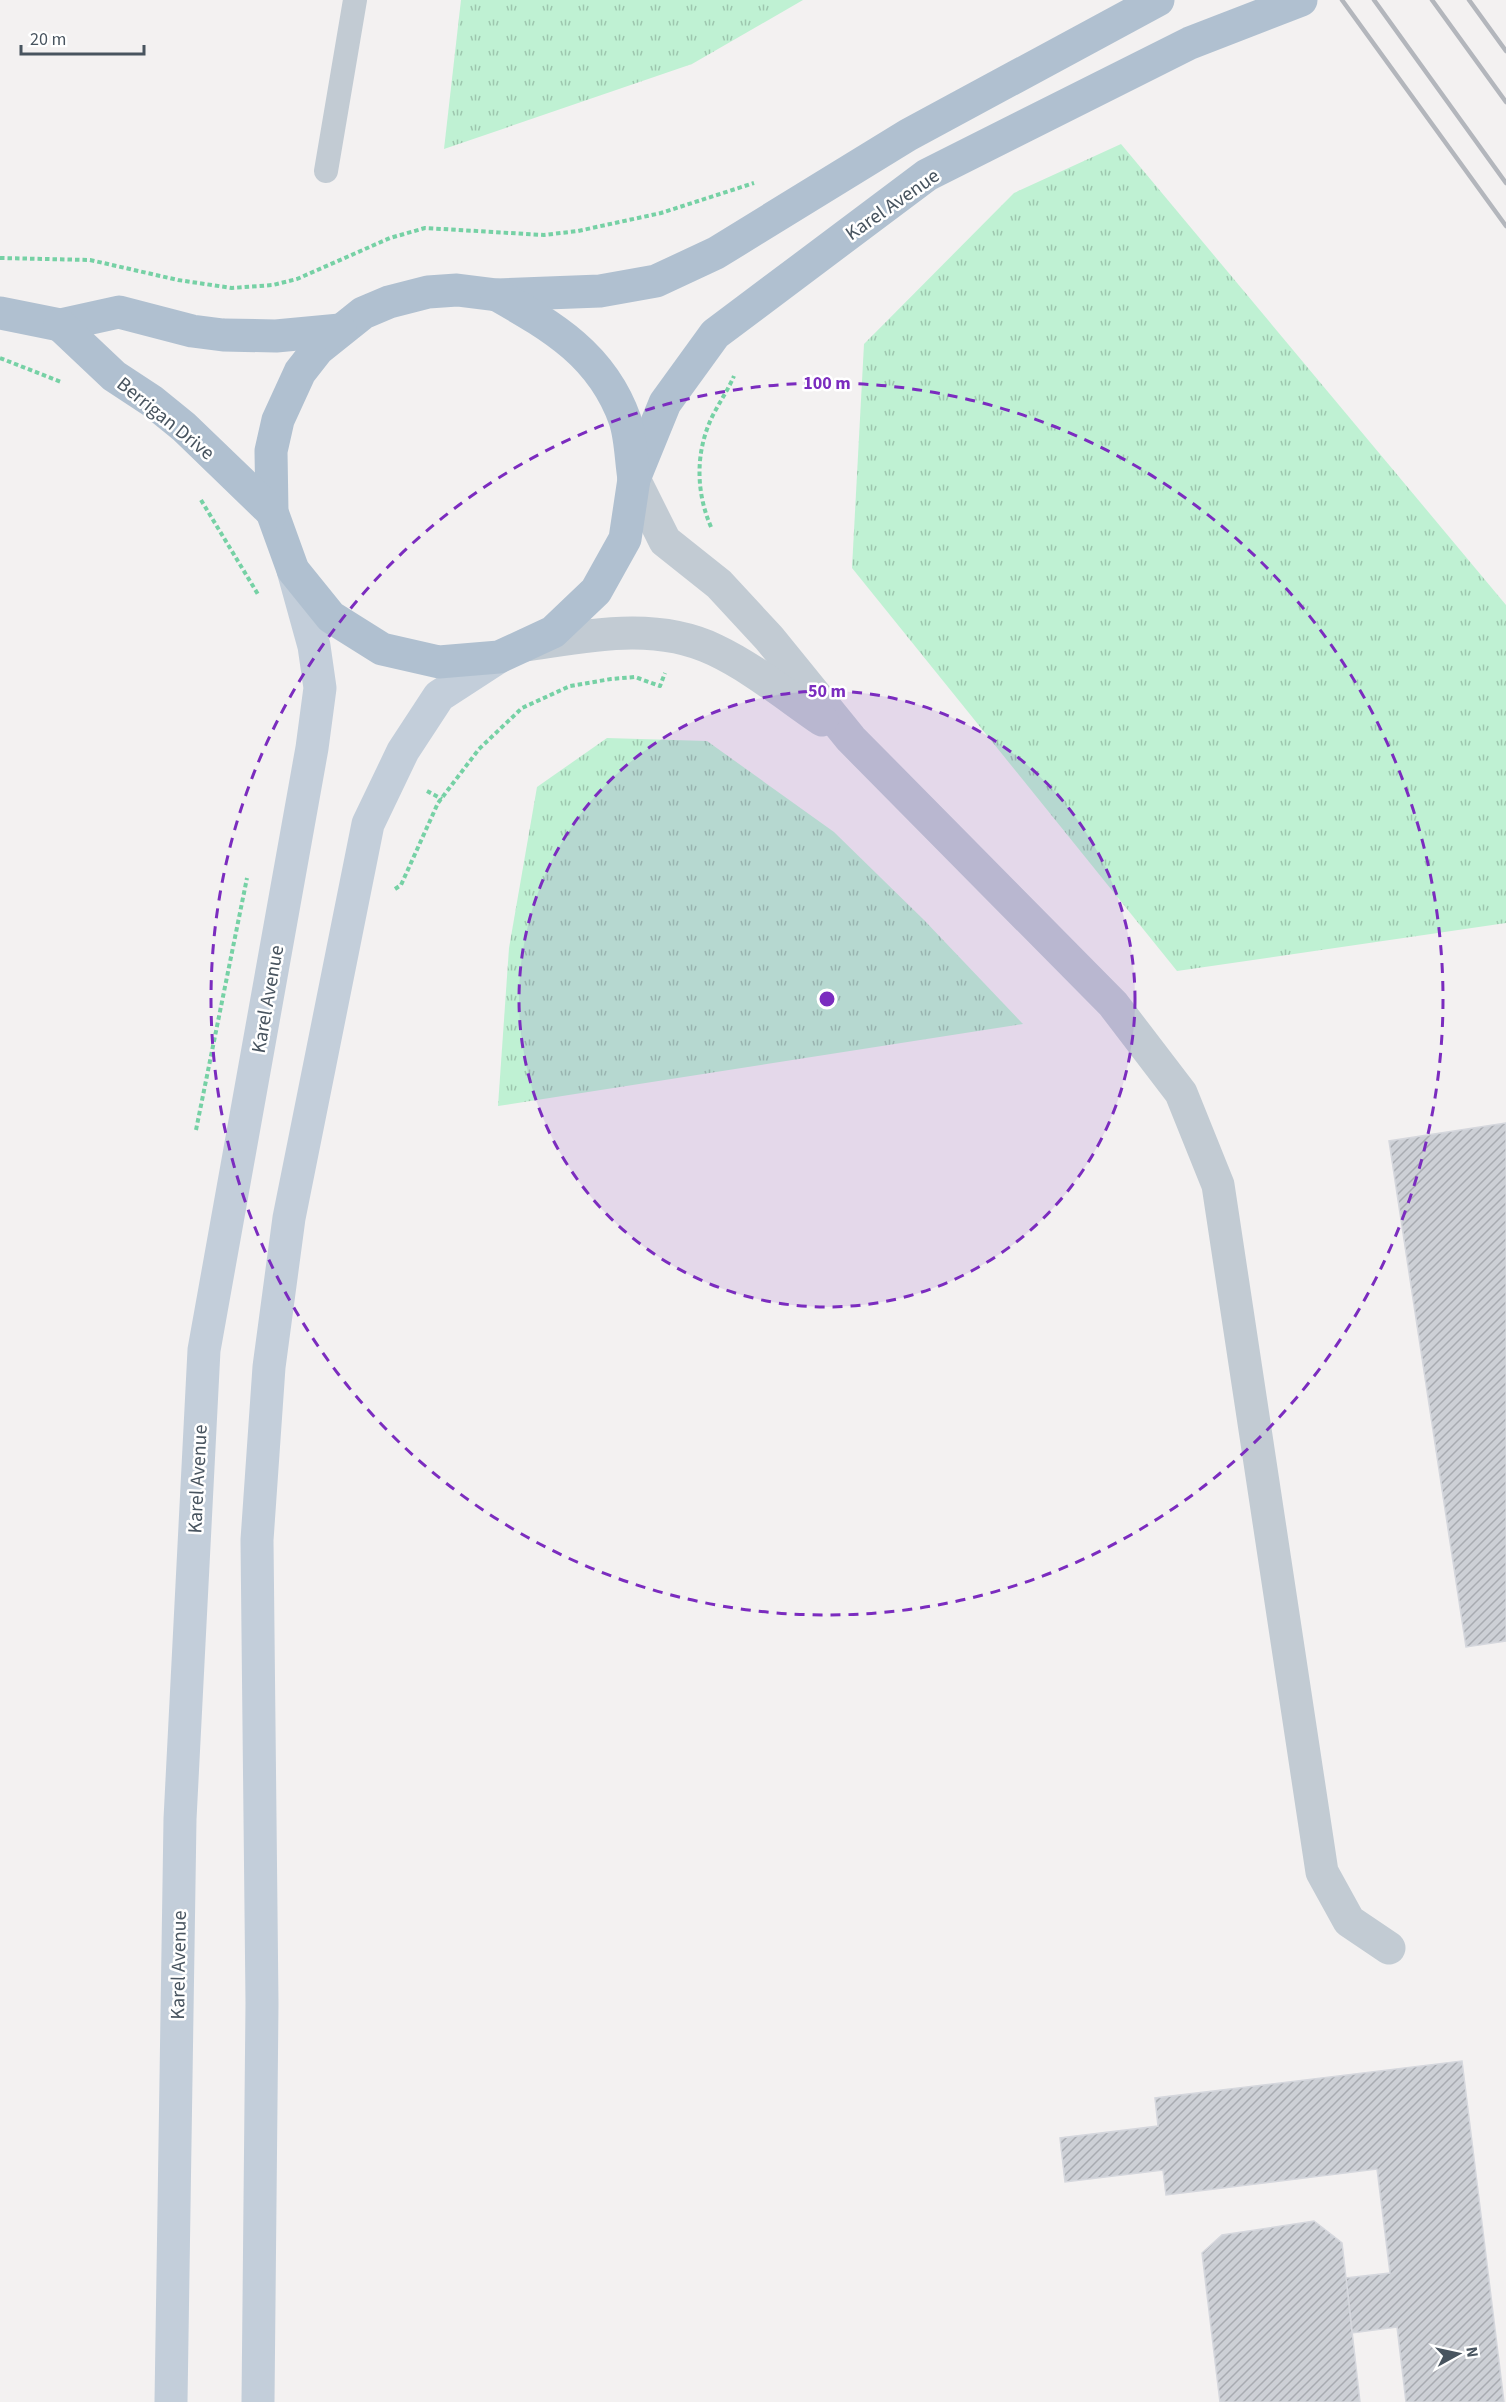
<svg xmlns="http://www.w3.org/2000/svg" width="1506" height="2402" font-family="'Source Sans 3',sans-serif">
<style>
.grass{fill:url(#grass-tufts)}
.building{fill:url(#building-hatch);stroke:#d5d7dd;stroke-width:1.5}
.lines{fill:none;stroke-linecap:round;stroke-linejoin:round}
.path{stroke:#76d1a5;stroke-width:4;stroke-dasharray:4.5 3;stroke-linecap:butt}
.service{stroke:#c2cbd3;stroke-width:24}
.minor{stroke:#c2cbd3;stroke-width:33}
.secondary{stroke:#c3ceda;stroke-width:33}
.primary{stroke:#b0c0d0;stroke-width:33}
.rail{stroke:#b3b6bc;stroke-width:4.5}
.ring{fill:none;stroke:#7b2cbf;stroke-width:3;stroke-dasharray:10 8}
.labels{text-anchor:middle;stroke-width:5;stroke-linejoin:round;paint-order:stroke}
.street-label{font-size:20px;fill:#48545f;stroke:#fff}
.centre{fill:#7b2cbf;stroke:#fff;stroke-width:3}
.ring-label{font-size:18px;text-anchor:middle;font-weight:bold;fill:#7b2cbf;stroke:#fff;stroke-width:5;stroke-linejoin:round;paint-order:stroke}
</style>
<defs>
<pattern id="grass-tufts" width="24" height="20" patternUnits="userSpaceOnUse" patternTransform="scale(1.5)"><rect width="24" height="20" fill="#bff1d3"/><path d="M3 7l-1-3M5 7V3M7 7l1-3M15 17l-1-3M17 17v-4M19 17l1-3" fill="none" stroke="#9dc6ae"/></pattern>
<pattern id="building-hatch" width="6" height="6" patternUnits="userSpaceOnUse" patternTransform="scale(1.5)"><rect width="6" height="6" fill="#cdd0d6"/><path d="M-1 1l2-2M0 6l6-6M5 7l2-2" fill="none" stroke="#a8abb1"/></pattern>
</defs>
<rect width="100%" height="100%" fill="#f3f1f1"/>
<g class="grass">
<polygon points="461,0 803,0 692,64 444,149"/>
<polygon points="1121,144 1506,605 1506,923 1177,971 852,568 864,344 1014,193"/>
<polygon points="607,738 707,741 834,832 924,920 1023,1024 498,1106 509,948 537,787"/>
</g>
<g class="building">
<polygon points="1506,1123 1506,1641 1466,1647 1389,1141"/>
<polygon points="1462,2061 1504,2402 1406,2402 1397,2327 1352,2333 1346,2278 1390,2273 1377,2169 1166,2195 1163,2170 1065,2182 1060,2138 1158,2126 1155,2098"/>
<polygon points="1314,2221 1342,2243 1360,2402 1220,2402 1202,2253 1222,2235"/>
</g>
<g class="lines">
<g class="path">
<polyline points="0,258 90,260 178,280 232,288 273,285 297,279 390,238 425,228 544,235 578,231 661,213 754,183"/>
<polyline points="0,358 61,382"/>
<polyline points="201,500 259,596"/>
<path d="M711,527c-15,-35 -16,-74 1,-110 7,-14 16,-27 22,-41"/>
<polyline points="427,791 442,799"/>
<polyline points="395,889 401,885 438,803 479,749 522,708 570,686 611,679 635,677 660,686 665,673"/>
<polyline points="196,1130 247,878"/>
</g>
<polyline class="service" points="326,171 355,0"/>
<g class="minor">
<polyline points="634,479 665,541 719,584 769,638 851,739 1113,1004 1181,1093 1218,1185 1322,1872 1349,1921 1389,1948"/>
<path d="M526,645c62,-9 129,-24 189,5 38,18 72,46 107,70"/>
</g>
<g class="secondary">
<polyline points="171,2402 180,1819 204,1350 312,748 320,688 314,646 293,570"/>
<polyline points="258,2402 262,2003 257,1540 269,1367 289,1218 368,824 403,751 439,696 499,657"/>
</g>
<g class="primary">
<polyline points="1158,0 908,135 716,253 656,281 600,291 497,295 457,290 428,292 389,302 363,313 318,349 300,372 278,420 271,451 272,512 293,570 331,617 382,649 439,662 499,657 553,632 596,591 625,539 634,479 665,403 715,334 927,175 1190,43 1301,0"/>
<path d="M497,295c56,32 105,60 128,125 6,18 6,41 9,59"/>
<polyline points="0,313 60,325 119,312 192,331 223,335 276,336 340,330"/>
<polyline points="60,325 114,376 152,401 184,427 272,512"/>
</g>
<g class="rail">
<polyline points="1342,0 1506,226"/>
<polyline points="1374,0 1506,183"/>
<polyline points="1432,0 1506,102"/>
<polyline points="1469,0 1506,51"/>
</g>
</g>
<circle cx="827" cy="999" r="308" fill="#7b2cbf" fill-opacity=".12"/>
<g class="ring">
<circle cx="827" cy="999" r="308"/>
<circle cx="827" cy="999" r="616"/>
</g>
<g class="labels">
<g class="street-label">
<text transform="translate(892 204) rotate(-35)" y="7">Karel Avenue</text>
<text transform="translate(166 418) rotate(39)" y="7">Berrigan Drive</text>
<text transform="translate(267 999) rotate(-80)" y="7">Karel Avenue</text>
<text transform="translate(197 1479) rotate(-87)" y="7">Karel Avenue</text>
<text transform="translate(178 1965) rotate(-89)" y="7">Karel Avenue</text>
</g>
</g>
<circle cx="827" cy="999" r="9" class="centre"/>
<g class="ring-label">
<text x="827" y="389">100 m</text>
<text x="827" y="697">50 m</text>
</g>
<g transform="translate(1458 2354) rotate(82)" stroke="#ffffff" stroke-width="4.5" paint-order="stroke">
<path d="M0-4.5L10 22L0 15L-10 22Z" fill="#48545f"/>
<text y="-9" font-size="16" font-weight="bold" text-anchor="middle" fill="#48545f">N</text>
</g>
<path d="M21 45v9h123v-9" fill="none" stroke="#48545f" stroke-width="3"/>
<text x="30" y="45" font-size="18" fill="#48545f" stroke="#ffffff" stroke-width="4.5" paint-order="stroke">20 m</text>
</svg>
